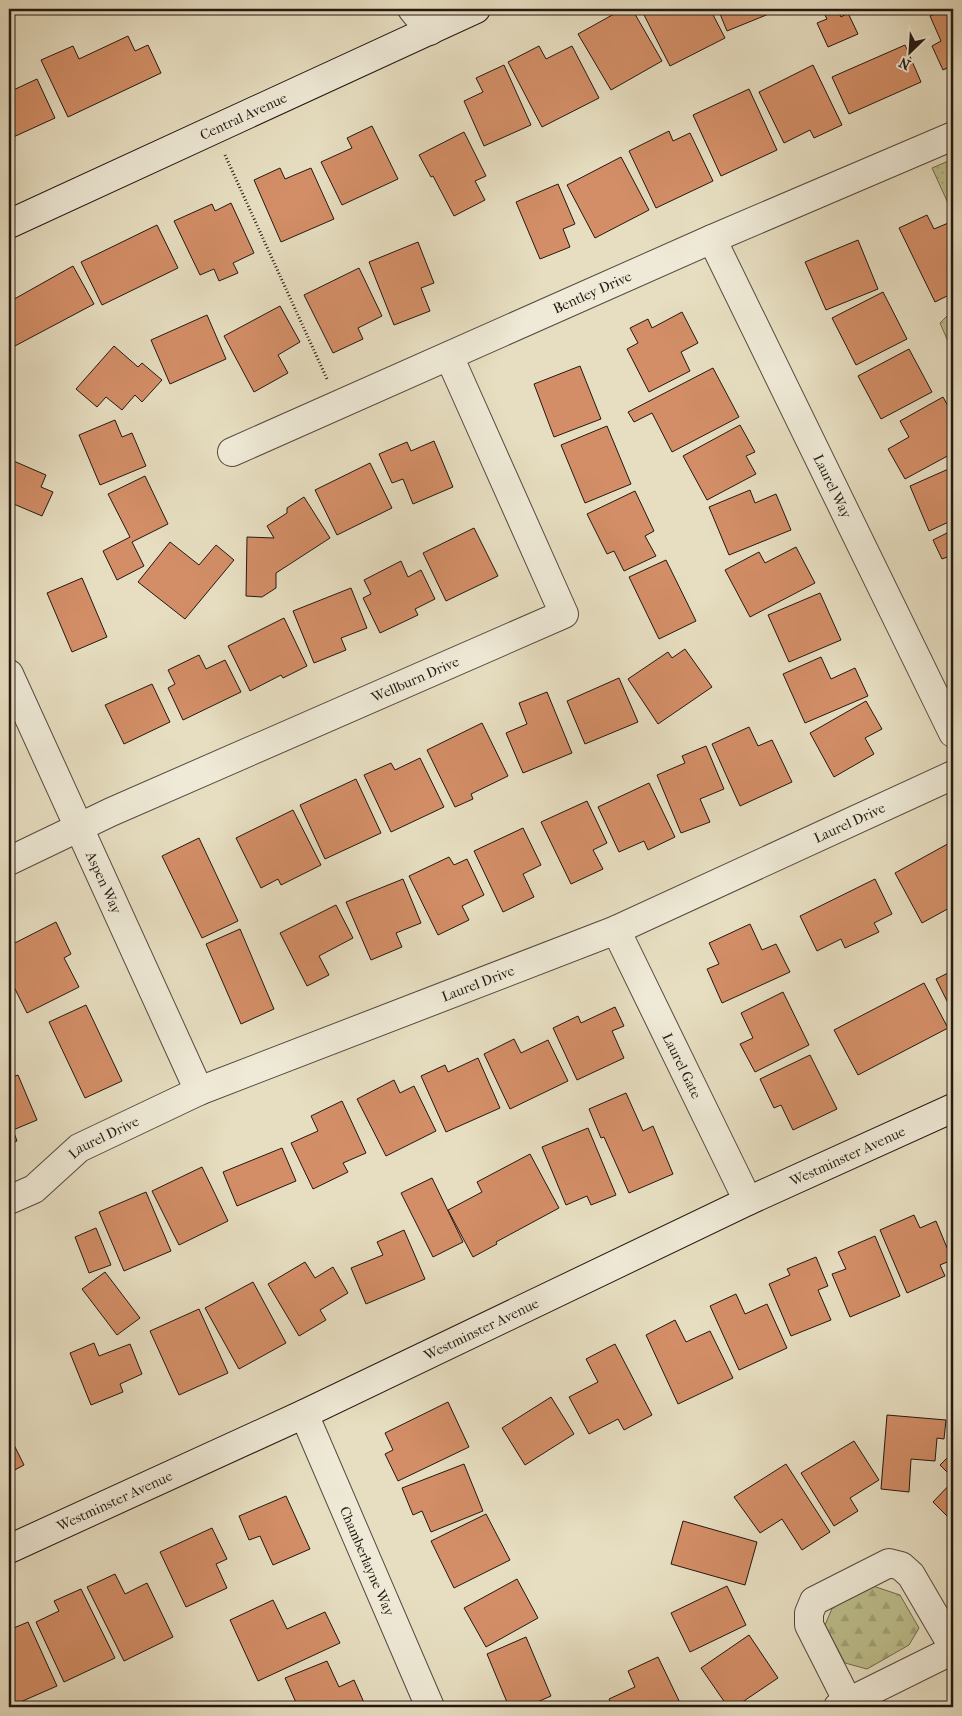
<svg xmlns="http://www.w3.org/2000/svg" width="962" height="1716" font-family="'IM FELL French Canon',serif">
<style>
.grass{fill:url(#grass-dots);stroke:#706c50}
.forest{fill:url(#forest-firs);stroke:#706c50}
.building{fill:#d38e67;stroke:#241812}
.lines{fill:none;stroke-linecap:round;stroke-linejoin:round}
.street-casing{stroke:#554a3e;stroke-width:30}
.secondary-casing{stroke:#241812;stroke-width:30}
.path{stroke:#241812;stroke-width:3;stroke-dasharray:1 2.5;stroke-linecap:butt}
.street{stroke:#efead7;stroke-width:28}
.secondary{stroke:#efead7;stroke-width:28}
.labels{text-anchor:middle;stroke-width:4;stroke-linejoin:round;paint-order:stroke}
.street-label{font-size:14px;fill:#241812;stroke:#efead7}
</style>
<defs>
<pattern id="grass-dots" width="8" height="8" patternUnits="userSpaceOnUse" patternTransform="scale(1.25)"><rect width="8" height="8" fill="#bdbf8d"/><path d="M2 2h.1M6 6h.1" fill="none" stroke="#a2a379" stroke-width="1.8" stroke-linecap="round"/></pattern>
<pattern id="forest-firs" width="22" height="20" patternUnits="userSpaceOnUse" patternTransform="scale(1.25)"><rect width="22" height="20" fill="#bdbf8d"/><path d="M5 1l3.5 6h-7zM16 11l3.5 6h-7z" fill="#a2a379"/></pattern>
</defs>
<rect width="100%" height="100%" fill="#e7dec1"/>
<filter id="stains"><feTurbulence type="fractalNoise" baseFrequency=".004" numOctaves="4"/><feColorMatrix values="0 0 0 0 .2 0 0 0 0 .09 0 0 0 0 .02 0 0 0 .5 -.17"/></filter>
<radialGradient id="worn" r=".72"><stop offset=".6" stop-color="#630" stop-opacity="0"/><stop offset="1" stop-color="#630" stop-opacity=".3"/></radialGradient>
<g class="grass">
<polygon points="953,159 953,214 932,168"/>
<polygon points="953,310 953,353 940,323"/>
</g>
<polygon class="forest" points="873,1586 900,1595 919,1628 909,1645 867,1669 845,1663 825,1625 834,1604"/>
<g class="building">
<polygon points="623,9 632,9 662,61 611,90 578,34"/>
<polygon points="641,9 710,9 725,38 670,66"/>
<polygon points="718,9 781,9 727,31"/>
<polygon points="822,9 837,9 841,17 848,13 858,34 828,47 817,23 827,19"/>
<polygon points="946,9 953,9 953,65 943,70 932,46 941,41 930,16"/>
<polygon points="128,36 135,51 148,45 161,73 68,117 41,60 73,46 79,59"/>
<polygon points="905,45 921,82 849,114 832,77"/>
<polygon points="539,46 546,59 572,46 599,98 542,127 508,62"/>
<polygon points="504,65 531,125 484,146 464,101 483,92 476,78"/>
<polygon points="813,65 842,125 814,138 810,130 784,143 759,92"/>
<polygon points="37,79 55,118 9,139 9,92"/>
<polygon points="749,89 777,150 721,176 693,115"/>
<polygon points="372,126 398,179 342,205 321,162 352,148 347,138"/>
<polygon points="669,131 673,141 690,133 713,181 656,208 629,151"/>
<polygon points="464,132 486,176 475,181 485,200 454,216 433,176 431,177 419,155"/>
<polygon points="621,157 649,210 595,238 567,185"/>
<polygon points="280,168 285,179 311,168 334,219 281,242 254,180"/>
<polygon points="558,184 575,224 563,229 570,247 540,259 516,202"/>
<polygon points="231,203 254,253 233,263 238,273 219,281 214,269 200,275 174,221 212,204 215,211"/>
<polygon points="927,215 934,229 953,221 953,268 947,271 953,284 953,293 935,302 899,228"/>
<polygon points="157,225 178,268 102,305 81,262"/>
<polygon points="858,240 878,289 826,310 805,262"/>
<polygon points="418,242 434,283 421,288 430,311 394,325 369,262"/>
<polygon points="73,266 94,304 13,347 9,339 9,302"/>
<polygon points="359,268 382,316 358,328 363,339 333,353 304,295"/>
<polygon points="883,292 907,339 856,365 832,318"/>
<polygon points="280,306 300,342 278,355 288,373 254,392 224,336"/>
<polygon points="682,312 698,343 681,352 690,371 649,392 627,349 638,343 630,328 648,319 652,328"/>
<polygon points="207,315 226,359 170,384 151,340"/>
<polygon points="114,346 138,367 142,363 162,380 142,402 135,395 122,410 106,397 97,407 76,389"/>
<polygon points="909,349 932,392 881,419 858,376"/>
<polygon points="9,358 14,371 9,374"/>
<polygon points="580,366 601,419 554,437 534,384"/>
<polygon points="713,368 739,417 672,452 652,413 634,422 628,412"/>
<polygon points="943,397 953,415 953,453 905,479 888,449 909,437 900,421"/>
<polygon points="115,420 122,437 132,433 146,466 100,485 79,435"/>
<polygon points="740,425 755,452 746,456 756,474 707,500 683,456"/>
<polygon points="607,426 631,484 585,503 561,445"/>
<polygon points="434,441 453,487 413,504 403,479 392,483 379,454 407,442 411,451"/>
<polygon points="9,459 46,475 41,487 53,492 42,516 9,502"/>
<polygon points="370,463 392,508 337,535 315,490"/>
<polygon points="953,467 953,520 929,531 910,486"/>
<polygon points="145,476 168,524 132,542 144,566 117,580 103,551 130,537 108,494"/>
<polygon points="750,490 755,503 776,494 791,530 729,555 709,507"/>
<polygon points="635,491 654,531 645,536 656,556 624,571 614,551 607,554 587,514"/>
<polygon points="304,497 330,538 276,573 276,588 262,597 246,596 247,537 274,538 267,526 287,513 287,508"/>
<polygon points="474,528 498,576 446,601 423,553"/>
<polygon points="953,530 953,563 950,556 942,559 933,540"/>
<polygon points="170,542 199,565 216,545 234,560 185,619 138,582"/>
<polygon points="796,547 815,583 750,617 725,570 759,552 765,563"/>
<polygon points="666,560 696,621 659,639 629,577"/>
<polygon points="401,561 408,577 421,570 435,599 415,609 418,615 380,633 363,598 371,594 364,580"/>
<polygon points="82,578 107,637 72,652 47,593"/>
<polygon points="351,588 367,628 341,638 346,650 314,663 293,611"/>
<polygon points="820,593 841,640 789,662 768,615"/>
<polygon points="284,618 307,666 283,678 281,675 250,691 228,646"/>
<polygon points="685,649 712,687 658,724 628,679 668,652 672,658"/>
<polygon points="199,655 206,669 225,660 241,692 183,720 168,688 175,684 168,670"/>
<polygon points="821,657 831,679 855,668 868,696 805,723 783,674"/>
<polygon points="619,678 638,722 585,744 567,701"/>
<polygon points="152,684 170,722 124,744 105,705"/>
<polygon points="547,692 572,753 523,773 506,733 527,724 519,703"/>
<polygon points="866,701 882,729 865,738 874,754 834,777 810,733"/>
<polygon points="482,723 508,776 471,794 473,799 455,807 427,750"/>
<polygon points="749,727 758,746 772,740 792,782 740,806 712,744"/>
<polygon points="706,746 724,789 700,799 710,822 681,833 657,775 685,763 682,756"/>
<polygon points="420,758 444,807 391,832 364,775 391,763 395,770"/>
<polygon points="356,779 381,833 325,859 300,805"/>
<polygon points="649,783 675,837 648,850 644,841 619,852 598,807"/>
<polygon points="587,801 607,843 593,850 603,869 571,884 541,822"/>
<polygon points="293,810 321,865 281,885 278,879 261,888 236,838"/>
<polygon points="523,828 541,865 523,874 534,897 503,912 474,851"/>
<polygon points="199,838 238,921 202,938 162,856"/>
<polygon points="953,841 953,906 922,923 895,873"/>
<polygon points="449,857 454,865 467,859 484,895 462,906 469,920 438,935 409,876"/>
<polygon points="403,879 421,923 396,933 402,947 371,960 346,902"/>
<polygon points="875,879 892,914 874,923 879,932 845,948 841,939 817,951 800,916"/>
<polygon points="336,905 353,938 319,956 329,975 307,986 280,933"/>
<polygon points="56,922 71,954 64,958 79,987 27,1013 9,977 9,946"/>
<polygon points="750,924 762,950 776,944 790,972 722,1003 707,969 719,964 709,943"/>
<polygon points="240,929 274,1009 241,1024 206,944"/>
<polygon points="953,962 953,1013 936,979 952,971 949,964"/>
<polygon points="924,983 948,1028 858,1075 834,1030"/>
<polygon points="783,992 809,1045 755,1072 740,1044 753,1038 741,1013"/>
<polygon points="86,1005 122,1081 85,1098 49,1022"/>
<polygon points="615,1007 624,1026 612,1031 624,1058 577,1080 553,1028 578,1016 581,1023"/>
<polygon points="514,1039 521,1053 548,1040 568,1081 510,1109 484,1054"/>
<polygon points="810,1055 837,1109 793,1130 781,1105 774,1108 760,1079"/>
<polygon points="478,1058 500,1108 446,1132 421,1076 445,1065 448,1072"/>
<polygon points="18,1075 37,1120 13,1130 17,1141 9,1144 9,1078"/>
<polygon points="394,1080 400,1093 414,1086 436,1131 386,1156 357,1099"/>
<polygon points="626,1093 643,1131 653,1126 673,1174 629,1193 604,1137 601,1138 589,1109"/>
<polygon points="342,1101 366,1153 343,1163 348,1172 313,1189 291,1143 318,1131 311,1116"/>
<polygon points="588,1128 616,1195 591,1205 587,1196 566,1205 542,1147"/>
<polygon points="282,1148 296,1181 237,1206 223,1172"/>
<polygon points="530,1154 559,1208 496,1242 497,1244 473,1257 448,1210 482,1192 477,1182"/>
<polygon points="202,1167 228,1221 179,1245 152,1191"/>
<polygon points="432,1178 463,1242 433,1257 401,1193"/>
<polygon points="146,1192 171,1251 124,1271 99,1212"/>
<polygon points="914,1215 920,1228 936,1221 952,1260 940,1265 945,1276 907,1293 880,1230"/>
<polygon points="96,1228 111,1265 89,1273 75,1237"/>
<polygon points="404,1230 425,1279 366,1304 351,1268 383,1255 377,1242"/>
<polygon points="875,1236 900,1296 850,1317 832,1274 846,1269 838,1252"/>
<polygon points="816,1257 828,1286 818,1290 831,1320 791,1336 769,1284 790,1275 787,1269"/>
<polygon points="305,1262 315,1278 333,1267 348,1293 320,1310 326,1320 299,1336 268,1284"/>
<polygon points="105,1272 140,1318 117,1335 82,1289"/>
<polygon points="253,1282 286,1343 239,1369 205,1308"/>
<polygon points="736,1294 745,1314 767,1304 787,1348 739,1370 710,1306"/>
<polygon points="199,1309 228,1373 179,1395 150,1331"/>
<polygon points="675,1320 686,1342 710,1331 733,1378 678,1404 646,1335"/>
<polygon points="94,1343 99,1356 130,1344 142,1374 120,1384 123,1392 91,1405 70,1353"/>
<polygon points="615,1344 652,1415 624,1430 618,1419 589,1434 569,1397 598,1382 586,1359"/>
<polygon points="551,1397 574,1434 525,1465 502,1428"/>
<polygon points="448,1402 469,1447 398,1481 385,1454 393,1450 385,1433"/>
<polygon points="887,1415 946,1420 944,1439 937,1438 935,1461 911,1459 909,1492 881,1489"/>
<polygon points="9,1435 24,1465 9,1473"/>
<polygon points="854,1441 879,1480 850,1498 858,1511 834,1526 801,1473"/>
<polygon points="953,1452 953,1478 940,1465"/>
<polygon points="464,1464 483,1511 431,1532 422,1511 413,1515 402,1488"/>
<polygon points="786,1464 830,1532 802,1550 782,1519 760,1533 734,1497"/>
<polygon points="953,1481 953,1522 933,1502"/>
<polygon points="286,1496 310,1549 273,1565 260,1536 249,1540 239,1516"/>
<polygon points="486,1514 510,1560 454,1588 431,1541"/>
<polygon points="683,1521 757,1542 745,1585 671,1564"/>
<polygon points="212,1528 227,1559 216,1564 227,1588 186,1607 160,1552"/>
<polygon points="115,1574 125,1594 147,1583 173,1637 124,1661 87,1587"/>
<polygon points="517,1579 538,1618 486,1647 464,1608"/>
<polygon points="727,1586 746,1625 690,1652 671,1613"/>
<polygon points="81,1589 115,1658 64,1682 36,1622 59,1611 54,1601"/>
<polygon points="273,1600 287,1629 325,1612 340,1643 258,1681 230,1620"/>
<polygon points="28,1622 57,1686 9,1707 9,1630"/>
<polygon points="749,1635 778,1678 735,1707 728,1707 701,1668"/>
<polygon points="526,1637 551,1696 526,1707 509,1707 487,1654"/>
<polygon points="658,1657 682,1707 613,1707 609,1699 635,1687 628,1671"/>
<polygon points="327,1661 339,1687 354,1680 366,1707 298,1707 285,1678"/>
</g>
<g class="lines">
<g class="street-casing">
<g id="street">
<polyline points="412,9 430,31"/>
<path id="s1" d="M712,239l241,494"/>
<path id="s2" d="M232,452l480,-213 241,-103"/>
<path id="s3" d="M9,674l190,417"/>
<path id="s4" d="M9,861l102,-49 453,-198 -115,-258"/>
<path id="s5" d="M616,930l132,271"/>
<path id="s6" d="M9,1200l25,-11 45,-41 120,-57 417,-161 337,-155"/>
<path id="s7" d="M304,1414l126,293"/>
<polyline points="848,1702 809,1625 809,1613 814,1601 889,1563 901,1566 911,1575 953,1647"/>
<polyline points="838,1707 953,1650"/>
</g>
</g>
<g class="secondary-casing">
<g id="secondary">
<path id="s8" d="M9,224l467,-215"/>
<path id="s9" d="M9,1549l295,-135 444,-213 205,-93"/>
</g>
</g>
<polyline class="path" points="225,155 327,379"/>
<use href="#street" class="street"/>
<use href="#secondary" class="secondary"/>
</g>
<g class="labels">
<g class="street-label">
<text dy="5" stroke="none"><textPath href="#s8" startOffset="258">Central Avenue</textPath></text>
<text dy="5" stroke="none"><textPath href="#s2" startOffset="394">Bentley Drive</textPath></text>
<text dy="5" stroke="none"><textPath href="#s1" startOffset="275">Laurel Way</textPath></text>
<text dy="5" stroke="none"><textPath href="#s4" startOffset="445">Wellburn Drive</textPath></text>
<text dy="5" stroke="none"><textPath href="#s6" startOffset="925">Laurel Drive</textPath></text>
<text dy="5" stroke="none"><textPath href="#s3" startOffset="229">Aspen Way</textPath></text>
<text dy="5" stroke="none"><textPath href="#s6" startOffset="520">Laurel Drive</textPath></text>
<text dy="5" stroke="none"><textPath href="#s5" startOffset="151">Laurel Gate</textPath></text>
<text dy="5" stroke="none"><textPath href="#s6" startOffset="115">Laurel Drive</textPath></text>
<text dy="5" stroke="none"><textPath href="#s9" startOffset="926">Westminster Avenue</textPath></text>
<text dy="5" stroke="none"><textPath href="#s9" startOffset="521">Westminster Avenue</textPath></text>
<text dy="5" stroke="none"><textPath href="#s9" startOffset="116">Westminster Avenue</textPath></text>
<text dy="5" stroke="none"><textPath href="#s7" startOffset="160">Chamberlayne Way</textPath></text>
</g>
</g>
<rect width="962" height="1716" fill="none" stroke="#e7dec1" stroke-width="30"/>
<rect x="10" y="10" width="942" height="1696" fill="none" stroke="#241812" stroke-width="2.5"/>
<rect x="15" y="15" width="932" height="1686" fill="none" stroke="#241812"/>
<g transform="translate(910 52) rotate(205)" stroke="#efead7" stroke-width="4" paint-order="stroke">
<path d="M0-4L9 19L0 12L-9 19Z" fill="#241812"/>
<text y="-8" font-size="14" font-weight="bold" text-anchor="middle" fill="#241812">N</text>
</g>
<rect width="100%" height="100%" filter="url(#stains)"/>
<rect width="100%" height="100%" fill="url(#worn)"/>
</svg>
